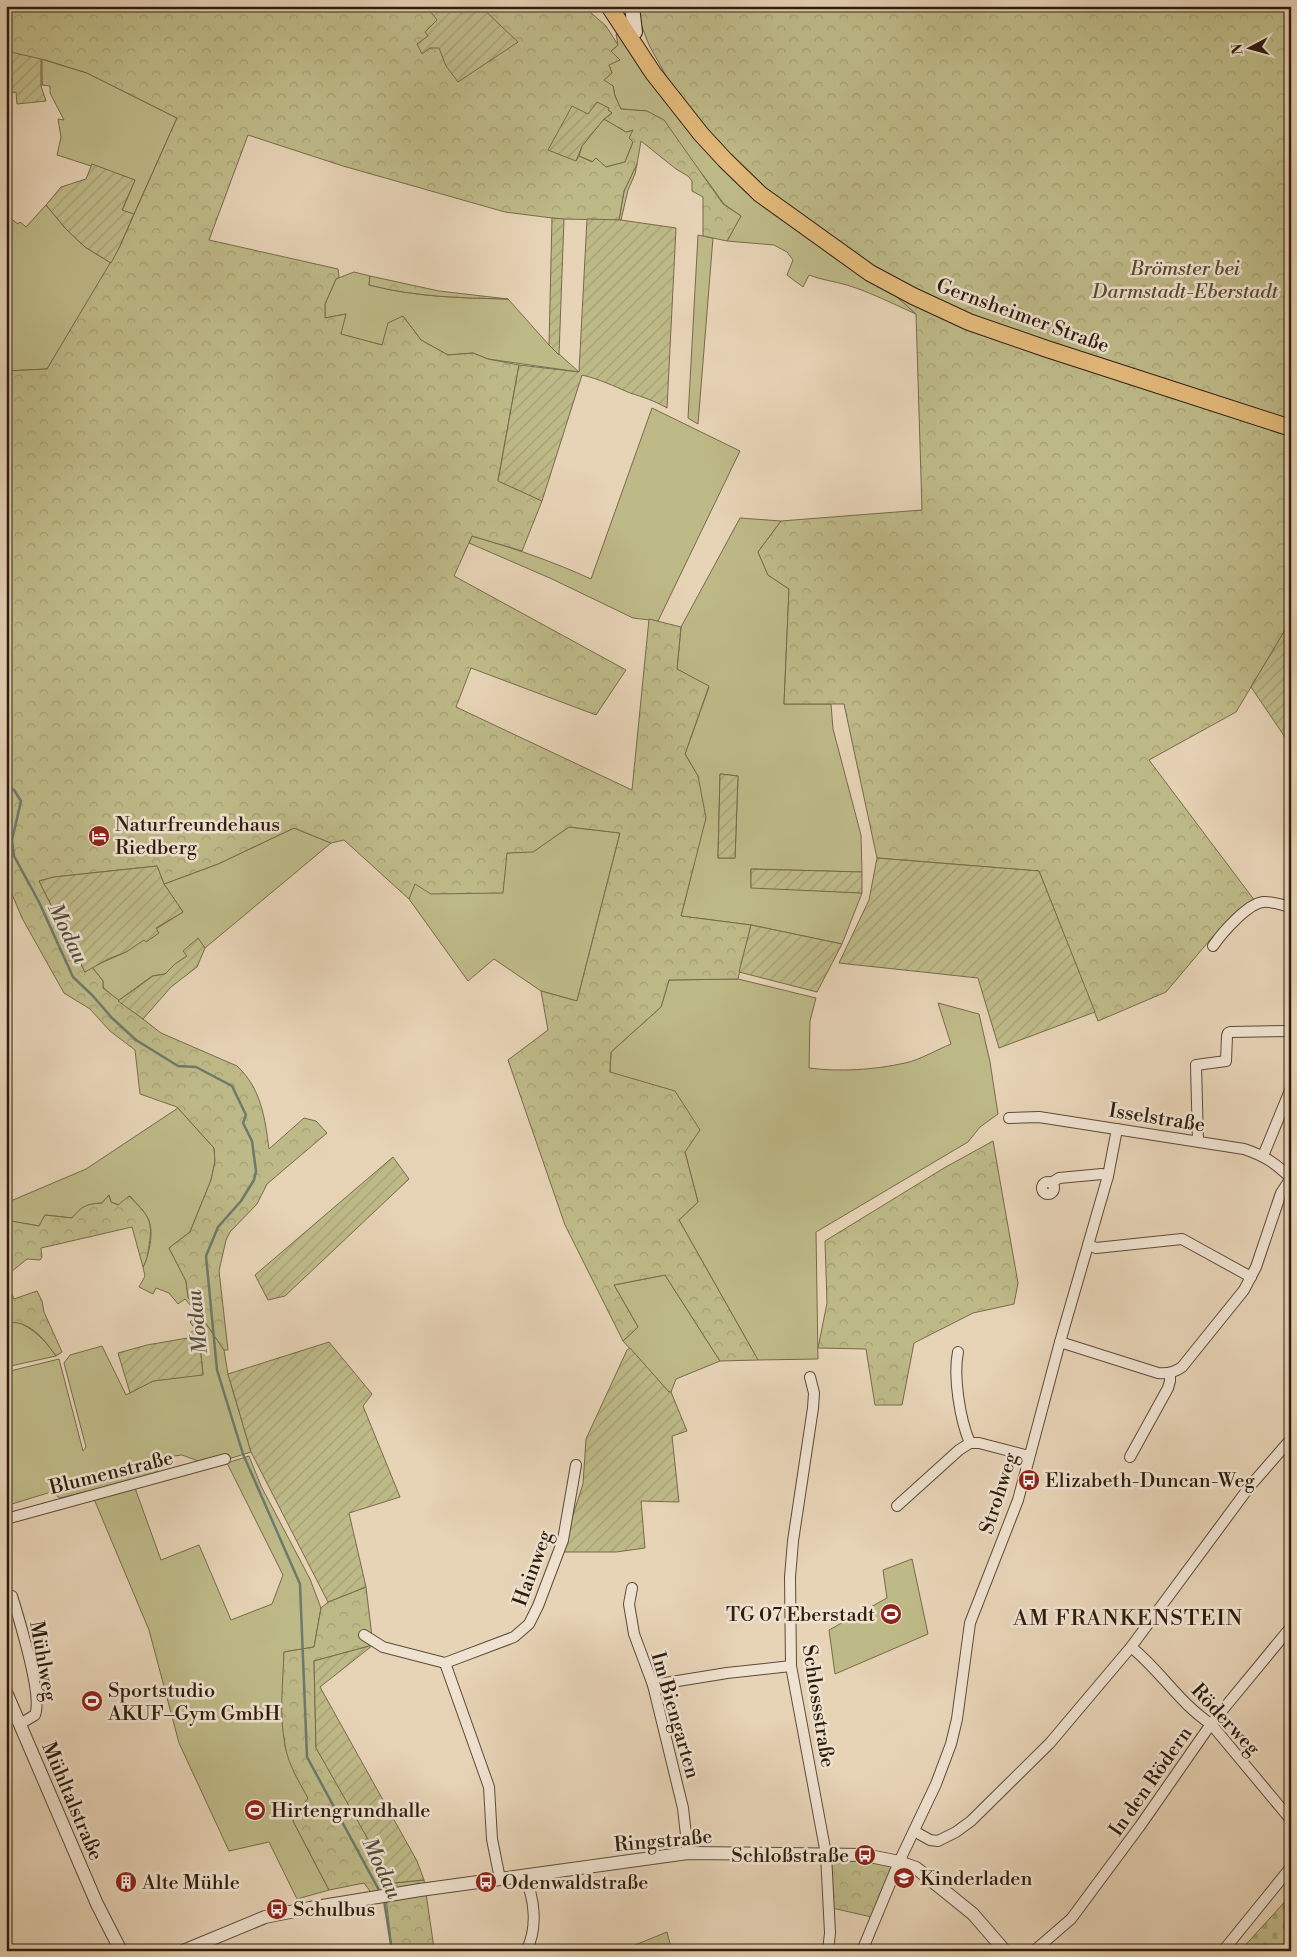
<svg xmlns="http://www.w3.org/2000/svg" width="1297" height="1957" font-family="'Libre Bodoni',serif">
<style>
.grass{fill:#beba88;stroke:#766b4a;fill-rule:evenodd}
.forest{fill:url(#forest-crowns);stroke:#766b4a;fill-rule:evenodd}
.cemetery{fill:url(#cemetery-stones);stroke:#766b4a}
.garden{fill:url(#garden-furrows);stroke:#766b4a}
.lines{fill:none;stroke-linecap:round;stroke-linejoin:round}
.stream{stroke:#6d7a6c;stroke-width:2.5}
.minor-casing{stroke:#5c4a37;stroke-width:12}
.tertiary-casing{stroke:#5c4a37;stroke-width:14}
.secondary-casing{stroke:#2d1c0d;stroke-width:16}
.primary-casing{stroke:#2d1c0d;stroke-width:18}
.minor{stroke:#efe2d0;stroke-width:10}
.tertiary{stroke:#efe2d0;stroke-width:12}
.secondary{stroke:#efe2d0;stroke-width:14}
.primary{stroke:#e4ba7b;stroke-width:16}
.labels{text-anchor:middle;stroke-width:5;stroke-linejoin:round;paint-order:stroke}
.park-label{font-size:20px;font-style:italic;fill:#584b32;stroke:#efe2d0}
.street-label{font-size:20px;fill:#2d1c0d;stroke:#efe2d0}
.poi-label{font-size:20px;fill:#2d1c0d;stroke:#efe2d0;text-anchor:start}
.water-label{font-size:21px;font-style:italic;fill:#4d4b3d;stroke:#efe2d0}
.quarter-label{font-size:22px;letter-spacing:1px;fill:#2d1c0d;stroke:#efe2d0}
</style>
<defs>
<pattern id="forest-crowns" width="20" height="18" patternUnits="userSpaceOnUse" patternTransform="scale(1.25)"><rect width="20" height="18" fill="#beba88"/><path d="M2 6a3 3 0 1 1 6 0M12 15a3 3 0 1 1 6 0" fill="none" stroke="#a49f74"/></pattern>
<pattern id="cemetery-stones" width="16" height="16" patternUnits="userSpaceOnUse" patternTransform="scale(1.25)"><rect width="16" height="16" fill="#beba88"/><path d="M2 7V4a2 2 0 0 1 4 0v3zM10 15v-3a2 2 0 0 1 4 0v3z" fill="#a49f74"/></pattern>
<pattern id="garden-furrows" width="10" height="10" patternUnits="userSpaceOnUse" patternTransform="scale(1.25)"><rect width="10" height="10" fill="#beba88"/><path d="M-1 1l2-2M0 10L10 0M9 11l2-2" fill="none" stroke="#a49f74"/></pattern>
</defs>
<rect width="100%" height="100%" fill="#e7d3b6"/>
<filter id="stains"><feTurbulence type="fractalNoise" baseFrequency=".004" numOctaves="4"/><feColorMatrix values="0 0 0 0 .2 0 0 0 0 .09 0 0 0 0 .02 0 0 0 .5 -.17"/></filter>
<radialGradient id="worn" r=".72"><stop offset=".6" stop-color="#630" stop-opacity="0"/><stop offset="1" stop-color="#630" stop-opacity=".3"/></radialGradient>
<g class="grass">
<path d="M620,32l13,22 283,260c-23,-10 -46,-22 -69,-29 -13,-4 -26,-5 -38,-10l-6,12 -16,-12 6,-15 -6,-8 -13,-7 -47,-4 14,-25 -17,-12 -21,-29 -56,-64 -26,-2 -6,-13 -2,-10 -10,-6 9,-7 -3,-8 2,-14 7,-6 -2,-11z"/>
<polygon points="41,59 87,73 177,118 134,214 122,211 135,180 57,155 61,137 58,119 64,120 50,93 50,86 42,85"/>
<polygon points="604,119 626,132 634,130 633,142 625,162 606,167 579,156 582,146"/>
<polygon points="637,164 635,174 628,190 621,220 619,220 624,191"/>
<polygon points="46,205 66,229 85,247 111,263 47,369 6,371 6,215 18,224 20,222 26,227"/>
<polygon points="698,235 713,238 698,424 688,418"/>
<path d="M354,272l16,4 -1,9c47,12 91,13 139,14l41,46 30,27 -91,-13 -15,-6 -25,2 -27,-15 -18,-24 -21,29 -42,-11 6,-20 -21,4v-14l11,-25z"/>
<path d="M652,408l88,43 -82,170 -25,-3 -81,-39 -83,-36 3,-7c41,12 80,25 119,43z"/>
<path d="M740,518l41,3 -23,31 10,23 21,14 -5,115h47l2,25 28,106 1,37 -111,-3v18l111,6 -20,51 -91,-19 -70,-9 13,-52 4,-88 -13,-22 24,-67 -32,-18 4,-42zM720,774l18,2 -3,82h-17z"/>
<polygon points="569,827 620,833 577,1001 541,991 494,959 468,981 409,899 414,884 507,853 533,851"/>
<polygon points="294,828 331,843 205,948 198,939 187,956 175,964 165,974 152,976 118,1001 103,987 103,981 92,967 126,952 144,939 145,941 156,929 183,912 164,884 218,864"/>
<path d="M738,979l78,19 -6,23 -1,47c30,4 65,2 96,-5 15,-3 31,-13 46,-19l-13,-41 41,11 11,48 8,52 -18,13 -12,15 -152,90 2,127 -60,1 -79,-140 19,-18 -13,-50 -75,-79 1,-21 50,-45 8,-27z"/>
<path d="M178,1108l36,40 1,13 -4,19 -21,52 -21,16 17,33 2,16 36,53 4,24 23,78 -42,13 -27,-10 -8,1 -23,20 -91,22 -9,-6 -39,12 -6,5v-59l4,12 -4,-16v-74l53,-13 24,92 3,-4 -22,-84 6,-8 32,-9 24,49 27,-14 50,-7 -4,-38 -7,1 -2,-4 5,-4 -5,-7 8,-8 -13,-15 -7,5 -9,-11 -13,-5 -3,6 -14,-7 6,-11 -2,-9c4,-7 5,-14 7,-22 4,-26 -4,-31 -20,-49l-11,9 -8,-3 -2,-7 -7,8c-14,1 -21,4 -30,15l-27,-3 -6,11 -28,-5 -5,6v-24l80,-34z"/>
<polygon points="665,1275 720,1361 676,1379 671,1392 669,1392 623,1341 638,1327 614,1285"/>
<path d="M16,1321c18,8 29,19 40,35l-50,11v-44z"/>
<polygon points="249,1456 261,1486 310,1579 321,1608 314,1647 284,1652 285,1746 294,1772 308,1798 293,1821 329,1890 297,1899 269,1842 229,1851 179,1743 149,1630 94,1499 135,1488 161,1560 199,1545 231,1620 272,1604 283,1575 227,1463"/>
<polygon points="912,1559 928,1634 835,1674 829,1630 887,1598 883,1570"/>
<polygon points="667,1932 672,1951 631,1951 630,1947"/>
</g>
<g class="forest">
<path d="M6,6h577l23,20 12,19 -7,6 9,9 -11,5 3,8 -8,7 9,6 2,10 6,13 26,2 17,9 59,84 18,12 -14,25 -24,-5v-39l-11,-6v-10l-4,-5 -12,-7 -35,-28 -4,23 -13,27 -5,29 -59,-1 -55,-7 -162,-46 -95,-31 -39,105 129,29 1,8 -3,2 -11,25v14l21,-4 -5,20 41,11 6,-22 15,-7 18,24 27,15 25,-2 15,6 31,6 -21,115 44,21 -20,50 -50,-15 -18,40 172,94 -30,45 -125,-47 -15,39 176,83 17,-171 32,8 -4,42 32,17 -24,68 13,22 8,42 -25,98 70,9 -13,54 -69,1 -8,27 -50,45 -1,20 65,19 25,39 -15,22 13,50 -19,18 79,140 -38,1 -55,-86 -51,10 24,42 -15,14 -58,-116 -57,-165 40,-30 -7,-39 36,10 43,-168 -51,-6 -36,25 -26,1 -4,40 -72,1 -16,-10 -6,15 -65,-59 -13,3 -37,-15 -76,36 -54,20 -7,-18 -103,11 -15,4 46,91 7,-5 11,14v7l58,45 76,33c24,22 28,52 32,83l35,-31 12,3 11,12 -60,51 -10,20 -27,28 -4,8 -7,31 9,79h-4l-36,-53 -2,-16 -17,-33 21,-16 21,-52 4,-19 -1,-13 -37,-41 -37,-13 -5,-44 -25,-19 -20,-22 -26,-16 -42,-75 -16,-38v-509l41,-2 72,-121 58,-130 -90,-45 -45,-14v26l-26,3 -10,5zM597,103l12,5 -1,2 4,3 -8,6 22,13 7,-2 -4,8 4,4 -8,20 -19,5 -10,-9 -4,4 -13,-6 -3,5 12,-46z"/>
<polygon points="637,6 1291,6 1291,620 1236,712 1149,760 1255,901 1214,935 1166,992 1098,1021 1039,871 877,858 844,704 784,704 789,589 768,575 758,552 781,521 922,510 916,314 870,273 750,184 669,81 649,45 637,14"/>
<path d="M370,276l69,15 69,8c-48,-1 -92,-2 -139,-14z"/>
<polygon points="993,1141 1018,1283 1014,1304 973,1313 914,1343 902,1405 875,1405 866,1349 818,1348 827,1303 825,1241 944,1168"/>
<path d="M109,1195l2,7 7,3 11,-9c17,18 25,22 20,49 -1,8 -2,15 -6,22l-11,-40 -91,21 1,9 -2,3 -13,-1 -21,17v-49l5,-6 28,5 6,-11 27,3c10,-12 14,-14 30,-15z"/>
<path d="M6,1281l8,18 23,-8 5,10 2,11 18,40 -6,4c-12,-17 -27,-37 -50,-33z"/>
<path d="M366,1587l7,58 -59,16 2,86 77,136 31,-3 10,68 -5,3h-37l-6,-54 -11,1 -11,-15 -35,7 -36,-69 15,-23c-9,-16 -20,-34 -23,-53 -6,-30 -2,-63 -1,-93l30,-5 7,-39 7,-6z"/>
<polygon points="826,1854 899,1862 876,1918 832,1908"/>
</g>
<polygon class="cemetery" points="1291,1895 1291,1951 1240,1951"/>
<g class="garden">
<polygon points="426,6 464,6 470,12 480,6 518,42 458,82 446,66 439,48 430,48 422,54 417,44 428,36 425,32 437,20"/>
<polygon points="6,51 41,59 41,86 46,101 17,104 16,92 6,93"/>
<polygon points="597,102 609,108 608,110 612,113 604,119 582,146 576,161 548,150 572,106 588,114"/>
<polygon points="92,164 135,180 122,210 134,214 119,248 111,263 85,247 66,229 46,205 61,187 86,179"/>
<polygon points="552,218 564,219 559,355 549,345"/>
<path d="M587,219l34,1 55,8 -9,180c-12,-7 -24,-11 -37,-15 -16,-7 -31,-14 -48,-18l-40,126 -44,-20 21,-116 60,7z"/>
<polygon points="1291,620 1291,746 1251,687"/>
<polygon points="720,774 738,776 735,858 718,858"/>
<polygon points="877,858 1039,871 1095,1012 999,1048 978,978 839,963 869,900"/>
<polygon points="157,866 164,884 183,912 156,928 159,933 146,942 144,940 126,952 108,959 85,972 39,881 54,877"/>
<polygon points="751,869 862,872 862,893 751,888"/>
<polygon points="751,925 842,944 817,992 739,972"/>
<polygon points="198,938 205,948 197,967 171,987 143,1019 118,1001 153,976 165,974 175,964 187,956 183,951"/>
<polygon points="393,1157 409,1179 285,1296 268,1300 255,1275"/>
<polygon points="199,1336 203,1375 153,1381 130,1393 118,1353 147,1345"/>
<polygon points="329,1342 372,1394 363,1406 400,1497 349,1513 366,1587 328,1602 251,1452 228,1374"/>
<polygon points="630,1348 669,1392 671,1392 687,1431 672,1436 679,1502 641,1501 645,1548 616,1552 561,1552 583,1484 586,1439 627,1350"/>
<polygon points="373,1645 320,1687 417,1861 424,1880 393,1883 316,1748 314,1661"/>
</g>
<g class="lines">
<g class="stream">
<polyline points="6,785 14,790 21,801 12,840 14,856 39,902 73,977 93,996 112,1018 136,1040 178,1066 196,1067 232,1086 246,1115 243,1123 252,1141 256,1171 254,1180 241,1201 218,1227 206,1256 217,1370 243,1454 300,1584 307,1757 380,1892"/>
<polyline points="384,1900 392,1951"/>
</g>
<g class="minor-casing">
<g id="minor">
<path d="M1213,946c9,-13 34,-42 50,-44 9,-1 19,3 28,5"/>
<path d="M1009,1118l30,-1 205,32c21,7 31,14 47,29"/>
<polyline points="1198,1141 1196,1065 1226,1061 1227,1036 1228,1033 1230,1032 1291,1031"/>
<polyline points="1263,1156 1291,1088"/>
<circle cx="1048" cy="1188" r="6"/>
<polyline points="1051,1183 1059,1178 1102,1174 1108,1176"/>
<polyline points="1088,1245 1096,1248 1182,1239 1251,1277"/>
<path d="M1060,1342l98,31c9,1 16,0 24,-6l62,-77 12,-23 25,-74 10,-15"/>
<path d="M958,1352c-5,24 2,68 12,91"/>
<polyline points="810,1377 814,1393 813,1408 793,1541 790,1577 791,1666 826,1854 830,1933 828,1951"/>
<polyline points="1130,1457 1168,1388 1170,1381 1170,1373"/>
<polyline points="897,1506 959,1450 970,1443 979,1443 1029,1456"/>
<polyline points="6,1519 225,1459"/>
<polyline points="632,1588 629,1604 634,1634 653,1685 683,1808 688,1853"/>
<path d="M12,1596c7,23 31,100 23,119l-15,9"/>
<polyline points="364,1635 383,1647 445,1663 514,1637 529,1624 538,1606 563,1540 576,1465"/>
<path d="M1131,1647c29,23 49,57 80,77l80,96"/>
<polyline points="445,1663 489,1787 492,1839 500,1879"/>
<polyline points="653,1685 727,1673 791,1666"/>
<polyline points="914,1831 930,1840 938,1841 956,1832 971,1821 1050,1743 1131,1647 1250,1486 1291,1439"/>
<path d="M524,1876c11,22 14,53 2,75"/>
<polyline points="862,1951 899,1862 936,1784 951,1744 957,1719 970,1623 1018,1500 1060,1342 1108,1176 1117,1129"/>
<polyline points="1034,1951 1071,1919 1140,1826 1211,1724 1291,1627"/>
<polyline points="1223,1951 1291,1867"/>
</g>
</g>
<g class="tertiary-casing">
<g id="tertiary">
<polyline points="6,1692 97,1904 121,1951"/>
<polyline points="183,1951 265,1917 310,1908 420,1890 688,1853 865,1855 899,1862 916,1868 973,1914 1005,1951"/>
</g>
</g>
<g class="secondary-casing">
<polyline id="secondary" points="632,6 635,32"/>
</g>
<g class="primary-casing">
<polyline id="primary" points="609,6 653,73 701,134 725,160 760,194 870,273 913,296 969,322 1047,349 1291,428"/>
</g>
<use href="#minor" class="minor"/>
<use href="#tertiary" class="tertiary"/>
<use href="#secondary" class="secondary"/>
<use href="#primary" class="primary"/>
</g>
<defs>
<g id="hotel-disc" transform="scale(1.125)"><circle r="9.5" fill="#8f2418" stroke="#efe2d0"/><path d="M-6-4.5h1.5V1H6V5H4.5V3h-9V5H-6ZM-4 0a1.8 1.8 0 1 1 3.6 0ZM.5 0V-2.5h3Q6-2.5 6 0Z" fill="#fff"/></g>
<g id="bus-disc" transform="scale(1.125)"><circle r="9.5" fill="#8f2418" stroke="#efe2d0"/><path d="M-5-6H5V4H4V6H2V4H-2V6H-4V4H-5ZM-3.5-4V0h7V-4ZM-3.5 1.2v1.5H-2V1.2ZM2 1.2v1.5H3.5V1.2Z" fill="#fff"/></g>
<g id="stadium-disc" transform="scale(1.125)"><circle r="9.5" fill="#8f2418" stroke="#efe2d0"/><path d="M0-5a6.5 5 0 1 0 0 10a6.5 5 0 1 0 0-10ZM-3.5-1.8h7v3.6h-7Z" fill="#fff"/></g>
<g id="school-disc" transform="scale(1.125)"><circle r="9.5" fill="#8f2418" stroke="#efe2d0"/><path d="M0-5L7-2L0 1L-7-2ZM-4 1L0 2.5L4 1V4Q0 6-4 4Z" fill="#fff"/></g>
<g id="building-disc" transform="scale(1.125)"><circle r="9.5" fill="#8f2418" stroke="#efe2d0"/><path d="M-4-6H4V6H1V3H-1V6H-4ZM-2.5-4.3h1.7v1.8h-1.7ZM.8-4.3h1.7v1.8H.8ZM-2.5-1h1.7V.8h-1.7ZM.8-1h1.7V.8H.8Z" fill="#fff"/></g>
</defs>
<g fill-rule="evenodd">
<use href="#hotel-disc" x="99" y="836"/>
<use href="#bus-disc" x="1029" y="1480"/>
<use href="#stadium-disc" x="891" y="1614"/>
<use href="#stadium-disc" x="92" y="1701"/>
<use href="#stadium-disc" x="255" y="1810"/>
<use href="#bus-disc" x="865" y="1855"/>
<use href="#school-disc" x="904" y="1878"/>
<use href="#building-disc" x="126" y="1882"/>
<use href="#bus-disc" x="486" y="1882"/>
<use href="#bus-disc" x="277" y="1909"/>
</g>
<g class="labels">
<g class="park-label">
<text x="1185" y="275">Brömster bei<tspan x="1185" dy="23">Darmstadt-Eberstadt</tspan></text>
</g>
<g class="street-label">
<text transform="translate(1023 315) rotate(20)" y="7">Gernsheimer Straße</text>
<text transform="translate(1157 1117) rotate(9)" y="7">Isselstraße</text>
<text transform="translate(111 1472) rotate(-14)" y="7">Blumenstraße</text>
<text transform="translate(998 1493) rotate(-72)" y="7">Strohweg</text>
<text transform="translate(532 1568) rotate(-70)" y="7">Hainweg</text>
<text transform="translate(44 1661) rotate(80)" y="7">Mühlweg</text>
<text transform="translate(819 1706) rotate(81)" y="7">Schlossstraße</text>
<text transform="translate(676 1715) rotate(74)" y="7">Im Biengarten</text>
<text transform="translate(1226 1719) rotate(47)" y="7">Röderweg</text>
<text transform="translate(1150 1781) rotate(-55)" y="7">In den Rödern</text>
<text transform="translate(73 1801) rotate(67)" y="7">Mühltalstraße</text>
<text transform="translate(663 1840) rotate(-5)" y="7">Ringstraße</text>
</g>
<g class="poi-label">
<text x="115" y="831">Naturfreundehaus<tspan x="115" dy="23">Riedberg</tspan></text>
<text x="1045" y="1487">Elizabeth-Duncan-Weg</text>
<text x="875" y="1621" text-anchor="end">TG 07 Eberstadt</text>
<text x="108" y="1697">Sportstudio<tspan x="108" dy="23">AKUF–Gym GmbH</tspan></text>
<text x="271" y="1817">Hirtengrundhalle</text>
<text x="849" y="1862" text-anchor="end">Schloßstraße</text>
<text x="920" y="1885">Kinderladen</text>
<text x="142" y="1889">Alte Mühle</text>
<text x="502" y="1889">Odenwaldstraße</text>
<text x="293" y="1916">Schulbus</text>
</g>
<g class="water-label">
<text transform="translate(68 933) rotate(64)" y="7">Modau</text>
<text transform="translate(197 1322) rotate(-96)" y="7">Modau</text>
<text transform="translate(382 1868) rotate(65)" y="7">Modau</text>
</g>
<g class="quarter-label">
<text x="1128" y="1625">AM FRANKENSTEIN</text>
</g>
</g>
<rect width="1297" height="1957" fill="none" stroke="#e7d3b6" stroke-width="25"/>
<rect x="8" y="8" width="1282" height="1942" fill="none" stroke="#2d1c0d" stroke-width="2.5"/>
<rect x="12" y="12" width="1272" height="1932" fill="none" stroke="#2d1c0d"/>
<g transform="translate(1250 48) rotate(264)" stroke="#efe2d0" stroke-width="4" paint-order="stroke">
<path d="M0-4L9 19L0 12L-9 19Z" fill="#2d1c0d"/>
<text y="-8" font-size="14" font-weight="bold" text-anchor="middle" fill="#2d1c0d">N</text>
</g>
<rect width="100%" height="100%" filter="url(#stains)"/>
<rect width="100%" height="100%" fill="url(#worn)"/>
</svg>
